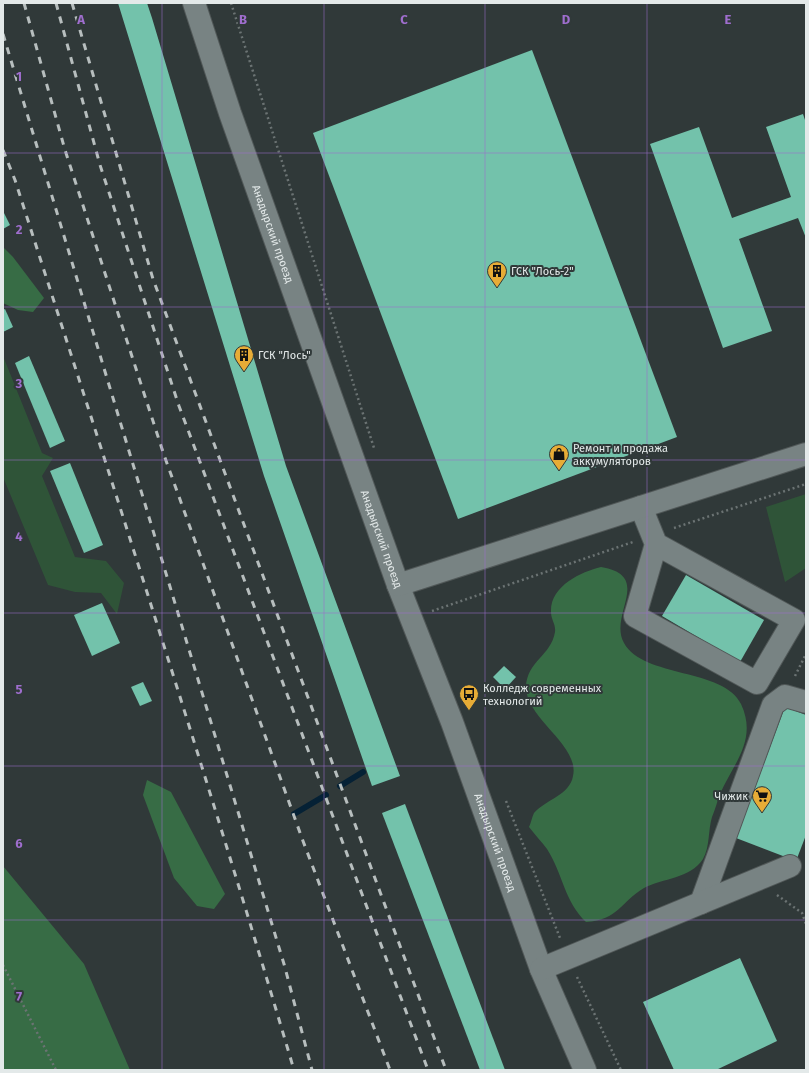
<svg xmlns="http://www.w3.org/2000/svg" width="809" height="1073" font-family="'Fira Sans',sans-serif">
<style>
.green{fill:#2f5438}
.forest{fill:#376c45}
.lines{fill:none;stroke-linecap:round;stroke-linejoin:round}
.stream{stroke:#052135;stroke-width:6}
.building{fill:#73c2ab}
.minor-casing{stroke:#515858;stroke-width:24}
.path{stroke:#6b7373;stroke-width:2.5;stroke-dasharray:2 3;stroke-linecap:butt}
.minor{stroke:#788383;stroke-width:22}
.rail{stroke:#b7bebe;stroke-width:3;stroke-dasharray:7 7;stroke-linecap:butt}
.grid{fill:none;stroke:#9f6ece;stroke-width:1;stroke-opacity:0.55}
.labels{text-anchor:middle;stroke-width:4;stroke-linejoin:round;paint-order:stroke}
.street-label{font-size:11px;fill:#e3e9e9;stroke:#303939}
.poi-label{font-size:11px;fill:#e3e9e9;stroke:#303939;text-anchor:start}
.grid-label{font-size:13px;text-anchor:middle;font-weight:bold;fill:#9f6ece;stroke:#303939;stroke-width:4;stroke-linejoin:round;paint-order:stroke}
</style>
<rect width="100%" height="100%" fill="#303939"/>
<g class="green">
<polygon points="3,356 42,453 53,458 42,476 75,557 106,561 124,583 117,614 101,593 75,592 48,585 3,477"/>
<polygon points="806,494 806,568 785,582 766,507"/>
</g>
<g class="forest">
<polygon points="3,247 13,257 44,298 33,312 18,310 3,303"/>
<path d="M601,567c53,9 7,48 23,76 19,35 100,25 117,61 17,36 -8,60 -21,90 -3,8 -5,16 -8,23 -4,13 -2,30 -9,42 -13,20 -40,19 -59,29 -24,14 -25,32 -58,34 -22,-21 -23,-48 -39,-73 -5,-7 -12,-14 -18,-22 2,-4 3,-10 5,-14 11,-13 36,-18 39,-37 7,-31 -47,-57 -47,-89 1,-26 25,-31 29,-55 1,-8 -4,-12 -4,-20 -1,-26 30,-40 50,-45z"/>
<polygon points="147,780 171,792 225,894 214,909 197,906 174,878 143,795"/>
<polygon points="3,866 84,964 130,1070 3,1070"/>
</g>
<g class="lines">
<g class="stream">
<polyline points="340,786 363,772"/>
<polyline points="294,814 326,795"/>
</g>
</g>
<g class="building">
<polygon points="118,3 147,3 152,18 286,466 400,776 372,786 264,476"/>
<polygon points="532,50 677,437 458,519 313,133"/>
<polygon points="803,114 806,123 806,238 798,218 739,239 772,331 723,348 650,144 699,127 732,218 791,197 766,127"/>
<polygon points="3,211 10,225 3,229"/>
<polygon points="5,309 13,327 3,332 3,310"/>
<polygon points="29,356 65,441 50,448 15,363"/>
<polygon points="70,463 103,545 84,553 50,471"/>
<polygon points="686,575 764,620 740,662 662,616"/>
<polygon points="102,603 120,643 92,656 74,615"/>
<polygon points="504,666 516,677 505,689 493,677"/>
<polygon points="143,682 152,701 140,706 131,687"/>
<polygon points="785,707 806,715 806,835 796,861 736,838"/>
<polygon points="405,804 505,1070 480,1070 382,813"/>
<polygon points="740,958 777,1041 716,1070 674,1070 643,1002"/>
</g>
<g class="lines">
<g class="minor-casing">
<g id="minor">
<path id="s1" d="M194,3l36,110 168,472 54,137 89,247 44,101"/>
<polyline points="641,507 656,544 794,620 757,683 635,616 656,544"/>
<polyline points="398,585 806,454"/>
<polyline points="701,903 773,705 785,696 806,702"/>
<polyline points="541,969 790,866"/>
</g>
</g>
<g class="path">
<polyline points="231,3 374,448"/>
<polyline points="674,528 806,484"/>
<polyline points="432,611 633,542"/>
<polyline points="795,676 806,654"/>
<polyline points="506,801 560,938"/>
<polyline points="777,895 802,913 806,924"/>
<polyline points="3,965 56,1070"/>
<polyline points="577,977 621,1070"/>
</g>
<use href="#minor" class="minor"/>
<g class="rail">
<polyline points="24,3 65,150 164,455 303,841 390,1070"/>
<polyline points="56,3 100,165 179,406 428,1070"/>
<polyline points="72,3 153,279 446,1070"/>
<polyline points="3,34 284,964 312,1070"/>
<path d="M3,150l12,30c95,296 191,592 279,890"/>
</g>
</g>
<path class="grid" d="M162,3v1067M324,3v1067M485,3v1067M647,3v1067M3,153h803M3,307h803M3,460h803M3,613h803M3,766h803M3,920h803"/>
<defs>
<g id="building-pin" transform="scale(1)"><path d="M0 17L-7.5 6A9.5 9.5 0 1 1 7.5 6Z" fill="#e7ac36" stroke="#303939"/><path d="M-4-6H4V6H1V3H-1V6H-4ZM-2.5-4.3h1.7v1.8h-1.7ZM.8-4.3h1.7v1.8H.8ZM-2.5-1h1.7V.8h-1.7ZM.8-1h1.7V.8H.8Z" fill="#111"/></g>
<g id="shop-pin" transform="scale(1)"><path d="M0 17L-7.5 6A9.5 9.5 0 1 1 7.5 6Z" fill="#e7ac36" stroke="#303939"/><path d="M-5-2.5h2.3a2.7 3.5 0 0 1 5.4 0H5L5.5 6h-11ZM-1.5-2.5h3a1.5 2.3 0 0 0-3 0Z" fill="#111"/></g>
<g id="bus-pin" transform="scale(1)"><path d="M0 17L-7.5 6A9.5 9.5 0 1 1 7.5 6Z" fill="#e7ac36" stroke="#303939"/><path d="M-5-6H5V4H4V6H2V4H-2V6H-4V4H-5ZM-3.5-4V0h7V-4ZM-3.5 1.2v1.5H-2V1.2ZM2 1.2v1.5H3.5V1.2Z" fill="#111"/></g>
<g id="supermarket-pin" transform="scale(1)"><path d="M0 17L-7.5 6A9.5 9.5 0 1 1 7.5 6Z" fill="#e7ac36" stroke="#303939"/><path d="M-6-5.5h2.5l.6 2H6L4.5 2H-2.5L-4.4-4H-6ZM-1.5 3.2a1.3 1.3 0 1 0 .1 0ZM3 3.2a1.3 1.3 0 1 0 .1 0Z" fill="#111"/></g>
</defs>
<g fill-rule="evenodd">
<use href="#building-pin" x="497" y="271"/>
<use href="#building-pin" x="244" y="355"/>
<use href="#shop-pin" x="559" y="454"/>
<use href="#bus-pin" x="469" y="694"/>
<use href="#supermarket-pin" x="762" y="796"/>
</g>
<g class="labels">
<g class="street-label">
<text dy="4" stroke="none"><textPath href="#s1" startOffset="244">Анадырский проезд</textPath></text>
<text dy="4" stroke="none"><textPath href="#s1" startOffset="568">Анадырский проезд</textPath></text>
<text dy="4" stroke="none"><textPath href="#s1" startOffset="892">Анадырский проезд</textPath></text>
</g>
<g class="poi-label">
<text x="511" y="275">ГСК "Лось-2"</text>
<text x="258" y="359">ГСК "Лось"</text>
<text x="573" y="452">Ремонт и продажа<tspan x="573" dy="13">аккумуляторов</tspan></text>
<text x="483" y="692">Колледж современных<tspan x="483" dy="13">технологий</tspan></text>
<text x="748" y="800" text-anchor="end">Чижик</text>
</g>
</g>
<g class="grid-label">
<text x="81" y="24">A</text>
<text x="243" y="24">B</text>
<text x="404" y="24">C</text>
<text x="566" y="24">D</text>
<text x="728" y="24">E</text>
<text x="19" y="81">1</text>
<text x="19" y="234">2</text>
<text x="19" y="388">3</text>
<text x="19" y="541">4</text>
<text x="19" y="694">5</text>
<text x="19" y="848">6</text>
<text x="19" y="1001">7</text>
</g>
<rect width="809" height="1073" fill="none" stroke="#e3e9e9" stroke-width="8"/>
</svg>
